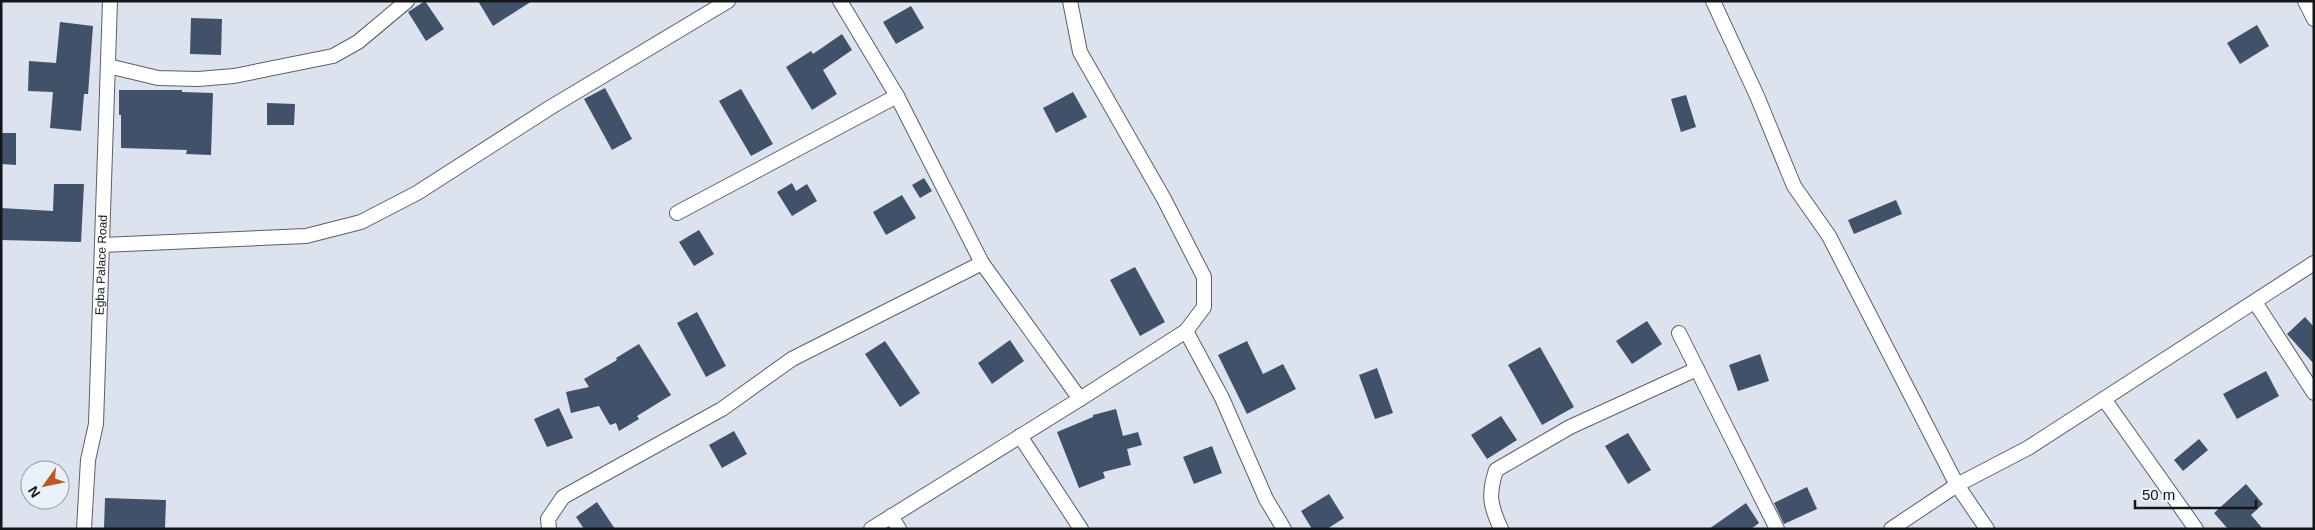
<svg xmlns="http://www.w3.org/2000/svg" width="2315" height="530" font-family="Helvetica,sans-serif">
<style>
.building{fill:#405169}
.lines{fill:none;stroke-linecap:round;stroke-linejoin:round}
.minor-casing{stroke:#596069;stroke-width:16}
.minor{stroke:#fff;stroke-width:14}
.labels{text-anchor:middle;stroke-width:5;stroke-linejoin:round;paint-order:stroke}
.street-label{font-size:12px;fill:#14171a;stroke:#e9f1fb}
</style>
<rect width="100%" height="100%" fill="#dce3ee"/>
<g class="building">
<polygon points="425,1 444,29 426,41 408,12"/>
<polygon points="478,1 532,1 493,26"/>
<polygon points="911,6 924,28 896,44 883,22"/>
<polygon points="191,18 222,19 221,55 190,54"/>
<polygon points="60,22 93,26 88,94 84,94 81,131 50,128 53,92 28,91 29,61 56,63"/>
<polygon points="2257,25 2269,46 2240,64 2227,43"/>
<polygon points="842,34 852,50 823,70 837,94 812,110 786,67 811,51 813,54"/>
<polygon points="605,88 632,139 612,150 584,99"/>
<polygon points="741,89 773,144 751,156 719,101"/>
<polygon points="119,90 182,90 182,92 213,93 211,155 186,154 187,150 121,148 121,115 119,115"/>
<polygon points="1073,92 1087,117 1056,133 1043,108"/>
<polygon points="1686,95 1696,127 1681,132 1671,99"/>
<polygon points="267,103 295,104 294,125 267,125"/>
<polygon points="1,133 16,133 16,165 1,164"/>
<polygon points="924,178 932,191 920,198 912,185"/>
<polygon points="792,183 796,191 807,184 817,201 792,216 777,192"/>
<polygon points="54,184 84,184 81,242 1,240 1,208 53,211"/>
<polygon points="902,195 916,218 886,235 873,212"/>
<polygon points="1896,200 1902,214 1854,234 1848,220"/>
<polygon points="699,230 714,254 694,266 679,242"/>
<polygon points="1135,267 1165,322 1140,336 1110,280"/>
<polygon points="697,312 726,366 706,377 677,323"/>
<polygon points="2305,317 2314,327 2314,364 2287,334"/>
<polygon points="1647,321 1662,344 1632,364 1616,341"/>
<polygon points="1010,340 1024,361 992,384 978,363"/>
<polygon points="885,341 920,393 900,407 865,354"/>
<polygon points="1247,341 1263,374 1283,364 1296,389 1247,414 1218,355"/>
<polygon points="639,344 671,395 637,416 639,419 619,431 616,423 610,425 599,406 571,413 566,392 589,387 584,379 617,360 616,358"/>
<polygon points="1540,347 1574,407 1542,425 1508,365"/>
<polygon points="1760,354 1769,381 1738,391 1729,365"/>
<polygon points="1377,368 1393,413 1375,419 1359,375"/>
<polygon points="2266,371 2279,396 2237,419 2223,394"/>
<polygon points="559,408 573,438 547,447 534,419"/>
<polygon points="1116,409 1123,436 1138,432 1142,445 1127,449 1131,465 1103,472 1105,478 1079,488 1057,432 1093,417 1093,415"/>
<polygon points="1501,416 1517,440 1487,459 1471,435"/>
<polygon points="734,431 747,454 722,468 709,445"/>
<polygon points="1628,433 1651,470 1628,484 1605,446"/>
<polygon points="2199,439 2208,450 2183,471 2174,460"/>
<polygon points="1212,446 1222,473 1194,484 1183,457"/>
<polygon points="2246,484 2263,504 2251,515 2263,529 2228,529 2214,513"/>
<polygon points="1807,487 1817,509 1784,524 1774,503"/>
<polygon points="1329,494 1344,518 1327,529 1312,529 1301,511"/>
<polygon points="105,498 166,500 165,529 104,529"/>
<polygon points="597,502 615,529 584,529 576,517"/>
<polygon points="1746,503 1759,523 1751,529 1709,529"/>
</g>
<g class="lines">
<g class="minor-casing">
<g id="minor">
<polyline points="840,1 897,96 982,263"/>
<polyline points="1070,1 1080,52 1164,199 1204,277 1204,307 1186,331"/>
<polyline points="1713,1 1757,96 1794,186 1829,236 1957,485 1987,529"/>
<polyline points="2305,1 2314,19"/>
<polyline points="108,66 158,78 198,79 234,76 333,56 358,42 407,1"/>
<polyline points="677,213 897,96"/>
<polyline points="102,245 306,236 361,222 417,193 551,107 728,1"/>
<polyline points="2255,302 2314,393"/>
<polyline points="1679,333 1777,529"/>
<polyline points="2104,399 2196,529"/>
<polyline points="1020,436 1081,529"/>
<polyline points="891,516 899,529"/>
<path id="s1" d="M84,529l4,-69 8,-36 14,-423"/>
<polyline points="549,529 548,519 563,497 722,409 792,359 982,263 1080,399 1186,331 1222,398 1266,499 1284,529"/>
<polyline points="871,529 1080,399"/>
<path d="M1501,529c-11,-24 -13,-34 -5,-59l74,-43 127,-58"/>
<polyline points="1891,529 1957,485 2028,448 2314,263"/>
</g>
</g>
<use href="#minor" class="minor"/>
</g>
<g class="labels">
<g class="street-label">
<text dy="4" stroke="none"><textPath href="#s1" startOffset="265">Egba Palace Road</textPath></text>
</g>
</g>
<rect width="2315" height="530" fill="none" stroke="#14171a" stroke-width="5"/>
<g transform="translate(45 485) rotate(237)"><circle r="24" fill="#e9f1fb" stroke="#949aa1"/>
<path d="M0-4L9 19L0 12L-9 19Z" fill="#bc5921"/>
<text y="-8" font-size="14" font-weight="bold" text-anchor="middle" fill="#14171a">N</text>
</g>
<path d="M2135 500v8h121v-8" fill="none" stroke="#14171a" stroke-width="2.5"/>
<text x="2142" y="500" font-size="15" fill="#14171a" stroke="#e9f1fb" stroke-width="4" paint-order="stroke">50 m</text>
</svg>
